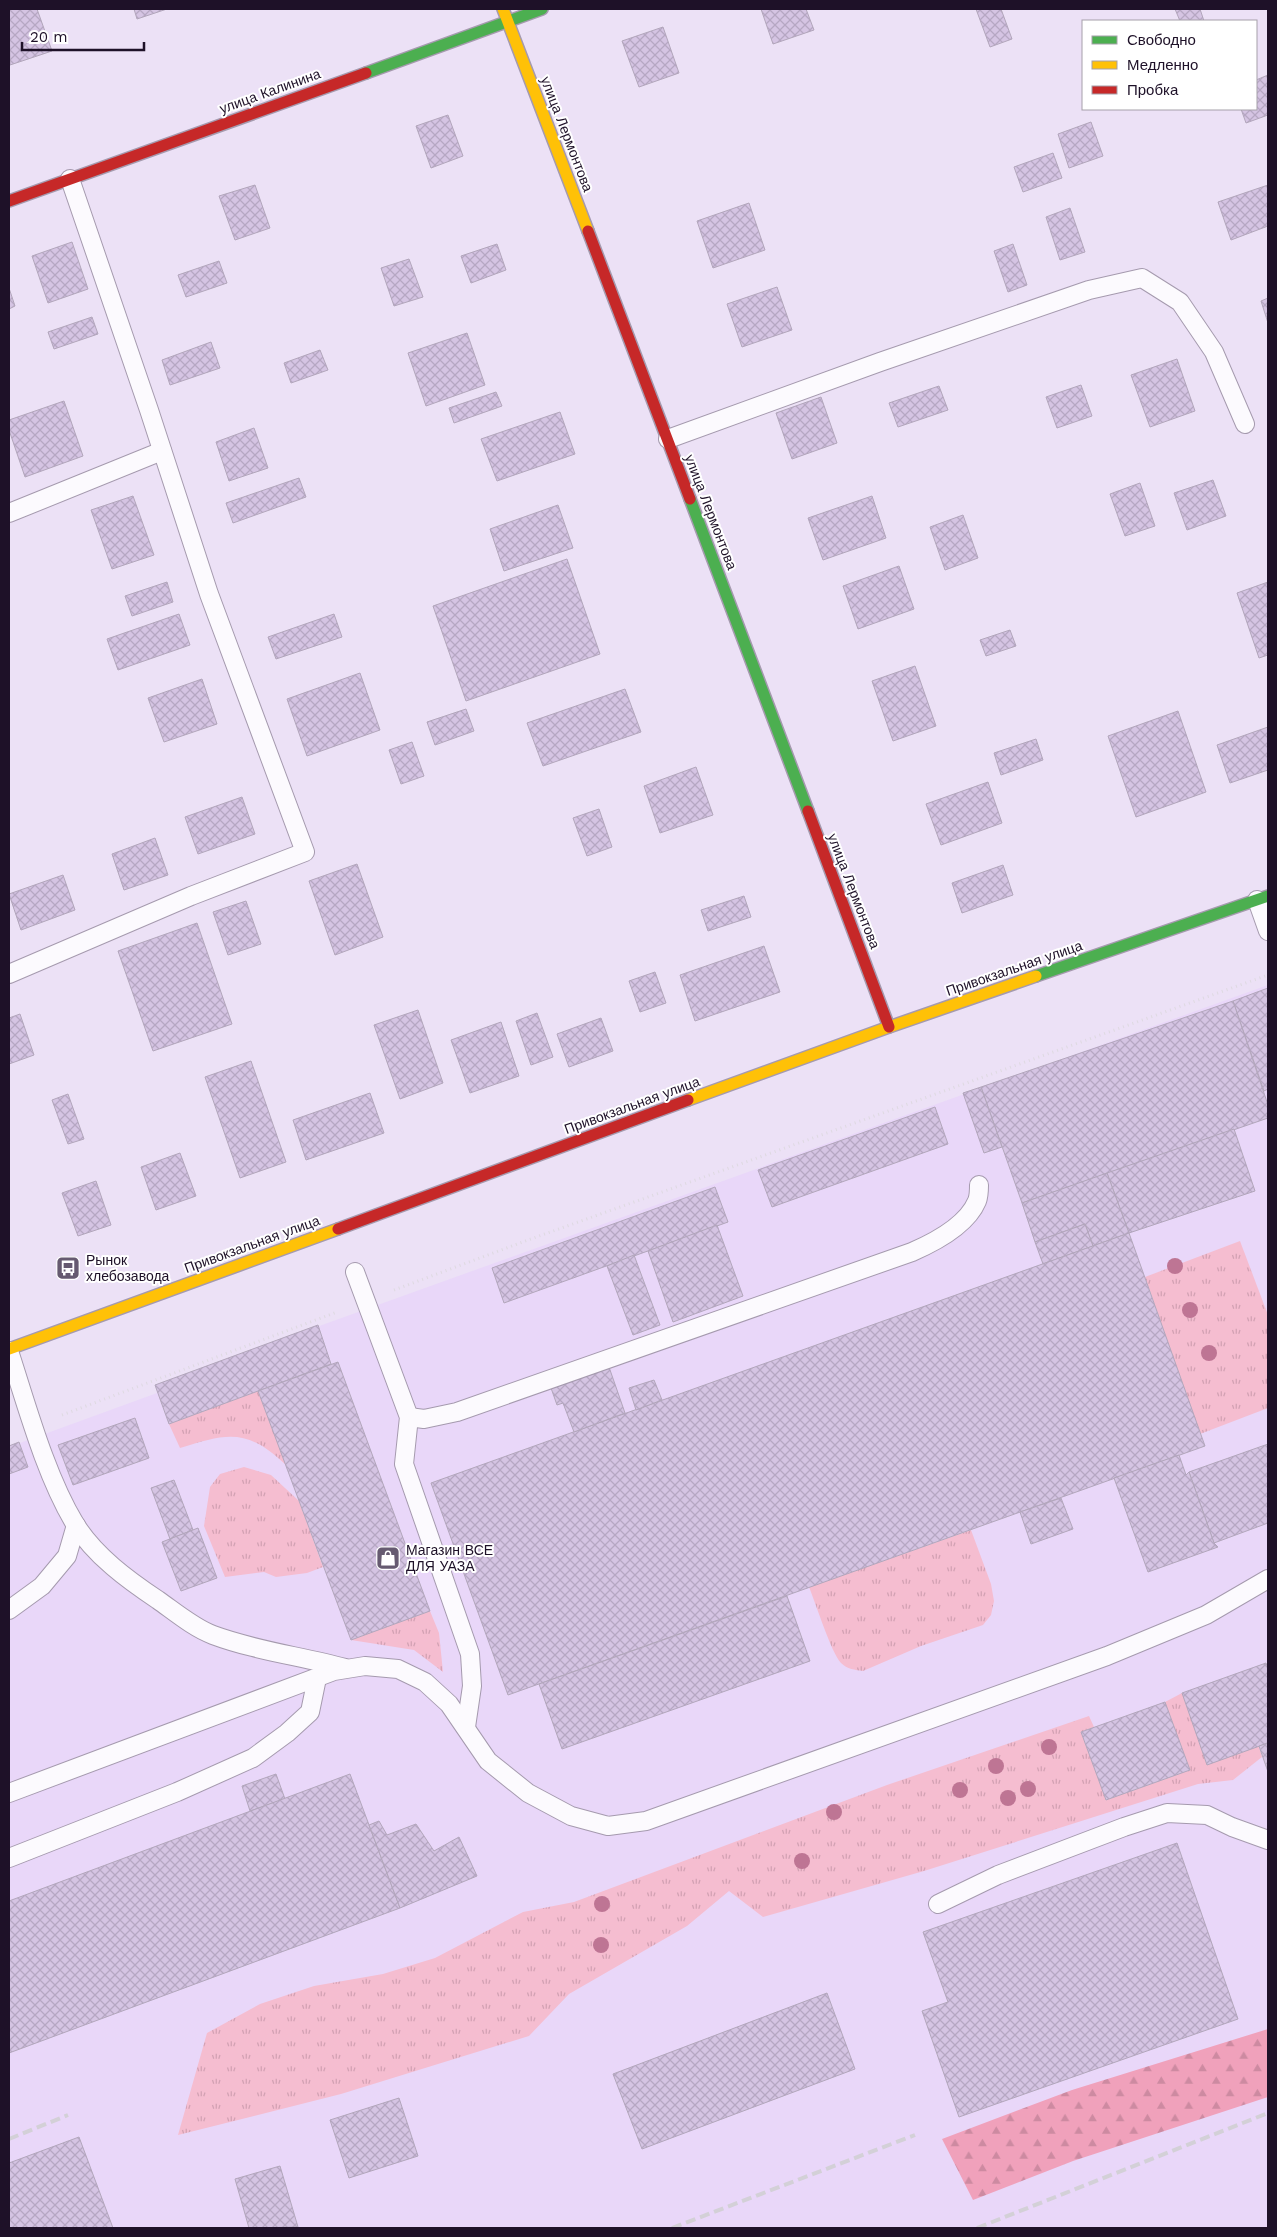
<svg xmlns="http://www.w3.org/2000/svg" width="1277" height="2237" font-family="'Work Sans',sans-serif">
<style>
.built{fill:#e9d7f9}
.grass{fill:url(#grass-tufts)}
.forest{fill:url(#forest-firs)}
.building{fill:url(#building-cross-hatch);stroke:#b2a6bb}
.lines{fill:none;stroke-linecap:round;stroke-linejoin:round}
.lane-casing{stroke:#a59aae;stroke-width:20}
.fast-casing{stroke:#a59aae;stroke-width:14}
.slow-casing{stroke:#a59aae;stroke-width:14}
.jam-casing{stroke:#a59aae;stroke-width:14}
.path{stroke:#ded9e1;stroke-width:3;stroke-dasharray:1 4;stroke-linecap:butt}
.lane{stroke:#fcfafe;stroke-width:18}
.fast{stroke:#4caf50;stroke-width:11}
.slow{stroke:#ffc107;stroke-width:11}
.jam{stroke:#c62828;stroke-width:11}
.rail{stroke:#d3d0d7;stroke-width:4;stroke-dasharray:10 5;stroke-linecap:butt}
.tree{fill:#be7594}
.labels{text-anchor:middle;stroke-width:4;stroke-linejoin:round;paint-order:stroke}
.street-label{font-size:14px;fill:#1e1128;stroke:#fff}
.poi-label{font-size:14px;fill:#1e1128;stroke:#fff;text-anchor:start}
</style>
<defs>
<pattern id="grass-tufts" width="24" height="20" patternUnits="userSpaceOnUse" patternTransform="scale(1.25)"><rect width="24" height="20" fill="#f5bdd0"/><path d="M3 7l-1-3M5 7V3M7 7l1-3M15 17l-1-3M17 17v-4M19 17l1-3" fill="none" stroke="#d2a1b3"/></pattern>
<pattern id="forest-firs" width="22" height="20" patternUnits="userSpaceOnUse" patternTransform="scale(1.25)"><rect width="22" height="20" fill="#f0a1bb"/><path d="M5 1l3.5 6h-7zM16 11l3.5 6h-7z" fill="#cd8aa1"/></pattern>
<pattern id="building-cross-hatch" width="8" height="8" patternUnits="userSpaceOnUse" patternTransform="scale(1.25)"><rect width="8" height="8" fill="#d5c4e3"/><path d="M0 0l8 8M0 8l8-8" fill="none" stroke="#b6a7c3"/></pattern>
</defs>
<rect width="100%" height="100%" fill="#ece1f6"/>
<polygon class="built" points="1268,985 1268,2228 9,2228 9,1447 157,1393 155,1385"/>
<g class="grass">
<polygon points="1240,1241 1268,1315 1268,1408 1200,1434 1145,1277"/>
<path d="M258,1391l28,74c-39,-37 -58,-32 -106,-17l-11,-24z"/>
<polygon points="244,1467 271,1475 299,1501 323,1567 307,1573 276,1577 264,1572 225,1577 204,1526 210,1487 220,1474"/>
<path d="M971,1530l20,54 3,17 -3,14 -8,10 -62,21 -58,25c-8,-1 -16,-2 -22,-8 -10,-11 -25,-59 -32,-76z"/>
<polygon points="430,1611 439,1633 443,1672 414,1650 351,1640"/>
<polygon points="1182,1693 1207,1764 1259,1746 1262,1757 1233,1780 1198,1784 924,1871 763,1917 729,1891 687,1926 569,1994 529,2036 341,2094 178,2135 207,2033 260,2004 314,1986 383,1974 435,1958 523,1912 574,1902 887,1785 1089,1716 1094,1727 1081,1732 1106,1800 1190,1770 1165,1702"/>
</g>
<polygon class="forest" points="1268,2029 1268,2097 1073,2161 973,2200 942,2139 1072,2090"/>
<g class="building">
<polygon points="13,9 37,9 52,51 10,65 9,10"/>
<polygon points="134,9 167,9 137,19"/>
<polygon points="761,9 806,9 814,30 773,44"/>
<polygon points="976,9 1001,9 1012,39 990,47"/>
<polygon points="1175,9 1200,9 1204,21 1180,21"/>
<polygon points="663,27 679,73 639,87 622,41"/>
<polygon points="1268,75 1268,115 1246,123 1241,109 1256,109 1256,80"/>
<polygon points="448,115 463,156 431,168 416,126"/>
<polygon points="1091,122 1103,156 1069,168 1058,134"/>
<polygon points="1053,153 1062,178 1023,192 1014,167"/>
<polygon points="255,185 270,228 235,240 219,196"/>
<polygon points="1268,185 1268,226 1231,240 1218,202"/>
<polygon points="749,203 765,250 713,268 697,221"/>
<polygon points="1070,208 1085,252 1060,260 1046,217"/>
<polygon points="72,242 88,289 48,303 32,256"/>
<polygon points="497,244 506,270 471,283 461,256"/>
<polygon points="1013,244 1027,285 1008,292 994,251"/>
<polygon points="409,259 423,297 394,306 381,268"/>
<polygon points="219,261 227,283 186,297 178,275"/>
<polygon points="777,287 792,330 742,347 727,304"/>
<polygon points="9,288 15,306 9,309"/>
<polygon points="1268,298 1268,323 1261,301"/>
<polygon points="92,317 98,334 54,349 48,332"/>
<polygon points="467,333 485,385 426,406 408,353"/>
<polygon points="211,342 220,368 170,385 162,360"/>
<polygon points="320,350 328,370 291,383 284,363"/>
<polygon points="1177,359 1195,411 1150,427 1131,375"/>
<polygon points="1081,385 1092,416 1057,428 1046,397"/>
<polygon points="939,386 948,410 898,427 889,403"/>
<polygon points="496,392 502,406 454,423 449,408"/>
<polygon points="821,397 837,443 792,459 776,413"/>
<polygon points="64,401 83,456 25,477 9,430 9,420"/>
<polygon points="560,412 575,454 497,481 481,439"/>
<polygon points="254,428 268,468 229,481 216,442"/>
<polygon points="299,478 306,497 233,523 226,503"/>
<polygon points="1213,480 1226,516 1187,530 1174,493"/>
<polygon points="1140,483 1155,526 1125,536 1110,494"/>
<polygon points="133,496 154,555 112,569 91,510"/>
<polygon points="872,496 886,538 823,560 808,518"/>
<polygon points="558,505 573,548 504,571 490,529"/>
<polygon points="963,515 978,558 945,570 930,527"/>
<polygon points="567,559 600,654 466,701 433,606"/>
<polygon points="899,566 914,609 858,629 843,586"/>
<polygon points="167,582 173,602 132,616 125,596"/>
<polygon points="1268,582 1268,655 1259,658 1237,593"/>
<polygon points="179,614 190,645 118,670 107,639"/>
<polygon points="334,614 342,637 276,659 268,637"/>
<polygon points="1010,630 1016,646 986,656 980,640"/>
<polygon points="915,666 936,726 893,741 872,681"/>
<polygon points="360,673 380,730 307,756 287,699"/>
<polygon points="202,679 217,724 164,742 148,698"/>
<polygon points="625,689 641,732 543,766 527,723"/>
<polygon points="466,709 474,731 435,745 427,722"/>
<polygon points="1178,711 1206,792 1136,817 1108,736"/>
<polygon points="1268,727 1268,770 1230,783 1217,745"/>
<polygon points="1036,739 1043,760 1001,775 994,753"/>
<polygon points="412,742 424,776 401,784 389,750"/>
<polygon points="696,767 713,815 660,833 644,786"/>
<polygon points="988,782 1002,823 941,845 926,804"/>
<polygon points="242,797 255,834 198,854 185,817"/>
<polygon points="599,809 612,847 587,856 573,818"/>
<polygon points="155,838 168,875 124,890 112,854"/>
<polygon points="357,864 383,937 335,955 309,881"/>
<polygon points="1003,865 1013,895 962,913 952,883"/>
<polygon points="63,875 75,910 21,930 9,894"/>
<polygon points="744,896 751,917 708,931 701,910"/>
<polygon points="246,901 261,944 228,955 213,912"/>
<polygon points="197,923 232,1024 153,1051 118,951"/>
<polygon points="764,946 780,992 695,1021 680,975"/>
<polygon points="655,972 666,1003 640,1012 629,981"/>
<polygon points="1268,988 1268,1089 1264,1091 1233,1001"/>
<polygon points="1233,1001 1268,1105 1268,1118 1022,1203 981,1087"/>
<polygon points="418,1010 443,1083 400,1099 374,1025"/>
<polygon points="537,1013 553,1057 531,1065 516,1021"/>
<polygon points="20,1014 34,1055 9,1064 9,1018"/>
<polygon points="601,1018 613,1051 569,1067 557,1034"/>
<polygon points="501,1022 519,1076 470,1093 451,1040"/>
<polygon points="251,1061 286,1162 240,1178 205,1077"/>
<polygon points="981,1087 1002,1147 984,1153 963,1093"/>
<polygon points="370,1093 384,1133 306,1160 293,1120"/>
<polygon points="68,1094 84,1139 68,1144 52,1100"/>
<polygon points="935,1107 948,1144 772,1207 758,1170"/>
<polygon points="1234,1129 1255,1191 1129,1233 1107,1173"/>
<polygon points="180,1153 196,1196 156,1210 141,1167"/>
<polygon points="1107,1173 1129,1233 1093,1246 1085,1224 1035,1242 1022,1203"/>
<polygon points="96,1181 111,1225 78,1236 62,1193"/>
<polygon points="715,1187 728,1222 504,1303 492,1268"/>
<polygon points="1085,1224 1093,1246 1043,1264 1035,1242"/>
<polygon points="717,1225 743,1296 673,1322 648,1251"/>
<polygon points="1129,1233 1205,1446 508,1695 431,1483"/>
<polygon points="634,1255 660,1325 633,1335 607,1266"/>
<polygon points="318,1325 331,1364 169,1424 155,1385"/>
<polygon points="338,1362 430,1611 351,1640 258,1391"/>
<polygon points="609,1367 625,1413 574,1432 563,1403 557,1405 551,1388"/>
<polygon points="654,1380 662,1400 636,1410 629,1388"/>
<polygon points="135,1418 149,1458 73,1485 58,1445"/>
<polygon points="19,1442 28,1467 9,1474 9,1446"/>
<polygon points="1268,1444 1268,1523 1214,1543 1189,1472"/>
<polygon points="1179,1455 1186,1475 1189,1472 1214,1543 1218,1547 1148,1572 1114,1478"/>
<polygon points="174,1480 193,1530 170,1539 151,1488"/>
<polygon points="1061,1498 1073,1529 1031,1544 1020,1512"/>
<polygon points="198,1528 217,1578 181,1591 162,1542"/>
<polygon points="787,1596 810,1661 562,1749 539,1684"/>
<polygon points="1266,1663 1268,1669 1268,1743 1207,1765 1182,1693"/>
<polygon points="1165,1702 1190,1770 1106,1800 1081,1732"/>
<polygon points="1268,1743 1268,1772 1259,1746"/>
<polygon points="276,1774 285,1799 250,1811 242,1786"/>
<polygon points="350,1774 400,1908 9,2053 9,1901"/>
<polygon points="379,1821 387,1835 416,1824 434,1851 459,1837 477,1876 400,1908 369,1825"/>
<polygon points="1177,1843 1238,2019 959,2117 922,2011 948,2002 923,1932"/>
<polygon points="827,1993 855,2069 642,2149 613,2074"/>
<polygon points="399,2098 418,2156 349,2178 330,2120"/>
<polygon points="79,2137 113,2228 9,2228 9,2163"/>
<polygon points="280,2166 298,2227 249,2228 235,2179"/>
</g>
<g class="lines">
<g class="lane-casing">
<g id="lane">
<polyline points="668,439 880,362 1089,290 1142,278 1180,302 1214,352 1245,424"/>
<polyline points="9,513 162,451"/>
<polyline points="1257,900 1268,931"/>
<polyline points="9,974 191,896 305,852 209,594 149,410 70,179"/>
<polyline points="355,1272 409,1417 404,1464 470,1654 472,1686 466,1727"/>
<path d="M9,1351c18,55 36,123 66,173 20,32 53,56 83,76 17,12 36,28 55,35 43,16 88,21 132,33"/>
<path d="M409,1417l15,2 33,-7 455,-160c23,-10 55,-27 65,-51 2,-5 2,-12 2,-16"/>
<polyline points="9,1610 42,1586 67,1556 76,1525"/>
<polyline points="9,1793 334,1671 365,1666 398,1669 425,1682 449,1704 488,1761 528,1793 571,1816 608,1826 646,1821 1107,1656 1206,1615 1268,1579"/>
<polyline points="9,1858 177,1792 253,1758 287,1733 310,1712 317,1678"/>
<polyline points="938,1904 998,1875 1124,1827 1167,1813 1207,1815 1232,1827 1268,1840"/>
</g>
</g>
<g class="fast-casing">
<g id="fast">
<polyline points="366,73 542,9"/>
<polyline points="690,499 808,811"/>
<polyline points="1036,976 1268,896"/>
</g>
</g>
<g class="slow-casing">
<g id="slow">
<polyline points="503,9 588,231"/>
<polyline points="688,1100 889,1027 1036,976"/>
<polyline points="9,1349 338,1229"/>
</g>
</g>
<g class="jam-casing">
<g id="jam">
<polyline points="9,201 366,73"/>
<polyline points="588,231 690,499"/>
<polyline points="808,811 889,1027"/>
<polyline points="338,1229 688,1100"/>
</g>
</g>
<g class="path">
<polyline points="394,1290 528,1240 1268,975"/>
<polyline points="62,1415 337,1312"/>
</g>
<use href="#lane" class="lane"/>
<use href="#fast" class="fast"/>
<use href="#slow" class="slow"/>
<use href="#jam" class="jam"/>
<g class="rail">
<polyline points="9,2139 68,2115"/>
<polyline points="672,2228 915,2135"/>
<polyline points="977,2228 1268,2113"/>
</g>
</g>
<g class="tree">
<circle cx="1175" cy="1266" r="8"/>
<circle cx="1190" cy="1310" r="8"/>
<circle cx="1209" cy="1353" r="8"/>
<circle cx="1049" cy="1747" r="8"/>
<circle cx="996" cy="1766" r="8"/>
<circle cx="1028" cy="1789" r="8"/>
<circle cx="960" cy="1790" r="8"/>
<circle cx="1008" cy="1798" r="8"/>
<circle cx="834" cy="1812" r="8"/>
<circle cx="802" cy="1861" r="8"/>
<circle cx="602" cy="1904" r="8"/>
<circle cx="601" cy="1945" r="8"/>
</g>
<defs>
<g id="bus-square" transform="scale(1.25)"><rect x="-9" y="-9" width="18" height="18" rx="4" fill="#665a70" stroke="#fff"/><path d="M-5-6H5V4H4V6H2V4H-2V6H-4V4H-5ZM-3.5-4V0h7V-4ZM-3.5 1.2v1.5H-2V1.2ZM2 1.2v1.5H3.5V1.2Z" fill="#fff"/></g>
<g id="shop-square" transform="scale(1.25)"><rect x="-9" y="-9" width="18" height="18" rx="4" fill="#665a70" stroke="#fff"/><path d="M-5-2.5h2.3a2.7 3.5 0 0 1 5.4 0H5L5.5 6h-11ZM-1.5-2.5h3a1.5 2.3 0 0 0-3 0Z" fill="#fff"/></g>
</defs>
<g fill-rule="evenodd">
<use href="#bus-square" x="68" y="1268"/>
<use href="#shop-square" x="388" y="1558"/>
</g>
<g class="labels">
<g class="street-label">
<text transform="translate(270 91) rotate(-20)" y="5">улица Калинина</text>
<text transform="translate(567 134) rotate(69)" y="5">улица Лермонтова</text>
<text transform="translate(711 512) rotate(69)" y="5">улица Лермонтова</text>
<text transform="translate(854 891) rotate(69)" y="5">улица Лермонтова</text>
<text transform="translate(1014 968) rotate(-19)" y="5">Привокзальная улица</text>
<text transform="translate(632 1105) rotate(-20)" y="5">Привокзальная улица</text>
<text transform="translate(252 1244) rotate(-20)" y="5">Привокзальная улица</text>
</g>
<g class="poi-label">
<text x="86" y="1265">Рынок<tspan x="86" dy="16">хлебозавода</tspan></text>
<text x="406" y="1555">Магазин ВСЕ<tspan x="406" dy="16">ДЛЯ УАЗА</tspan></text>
</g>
</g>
<rect width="1277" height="2237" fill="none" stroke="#1e1128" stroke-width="20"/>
<rect x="1082" y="20" width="175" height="90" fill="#ffffff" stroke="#a5a0a9"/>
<rect x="1092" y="36" width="25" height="8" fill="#4caf50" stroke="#a5a0a9"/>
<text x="1127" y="45" font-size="15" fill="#1e1128">Свободно</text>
<rect x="1092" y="61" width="25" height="8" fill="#ffc107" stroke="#a5a0a9"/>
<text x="1127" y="70" font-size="15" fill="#1e1128">Медленно</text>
<rect x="1092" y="86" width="25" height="8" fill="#c62828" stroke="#a5a0a9"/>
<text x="1127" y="95" font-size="15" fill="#1e1128">Пробка</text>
<path d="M22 42v8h122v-8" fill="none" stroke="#1e1128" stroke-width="2.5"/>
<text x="30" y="42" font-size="15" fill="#1e1128" stroke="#ffffff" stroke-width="4" paint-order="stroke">20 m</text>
</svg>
